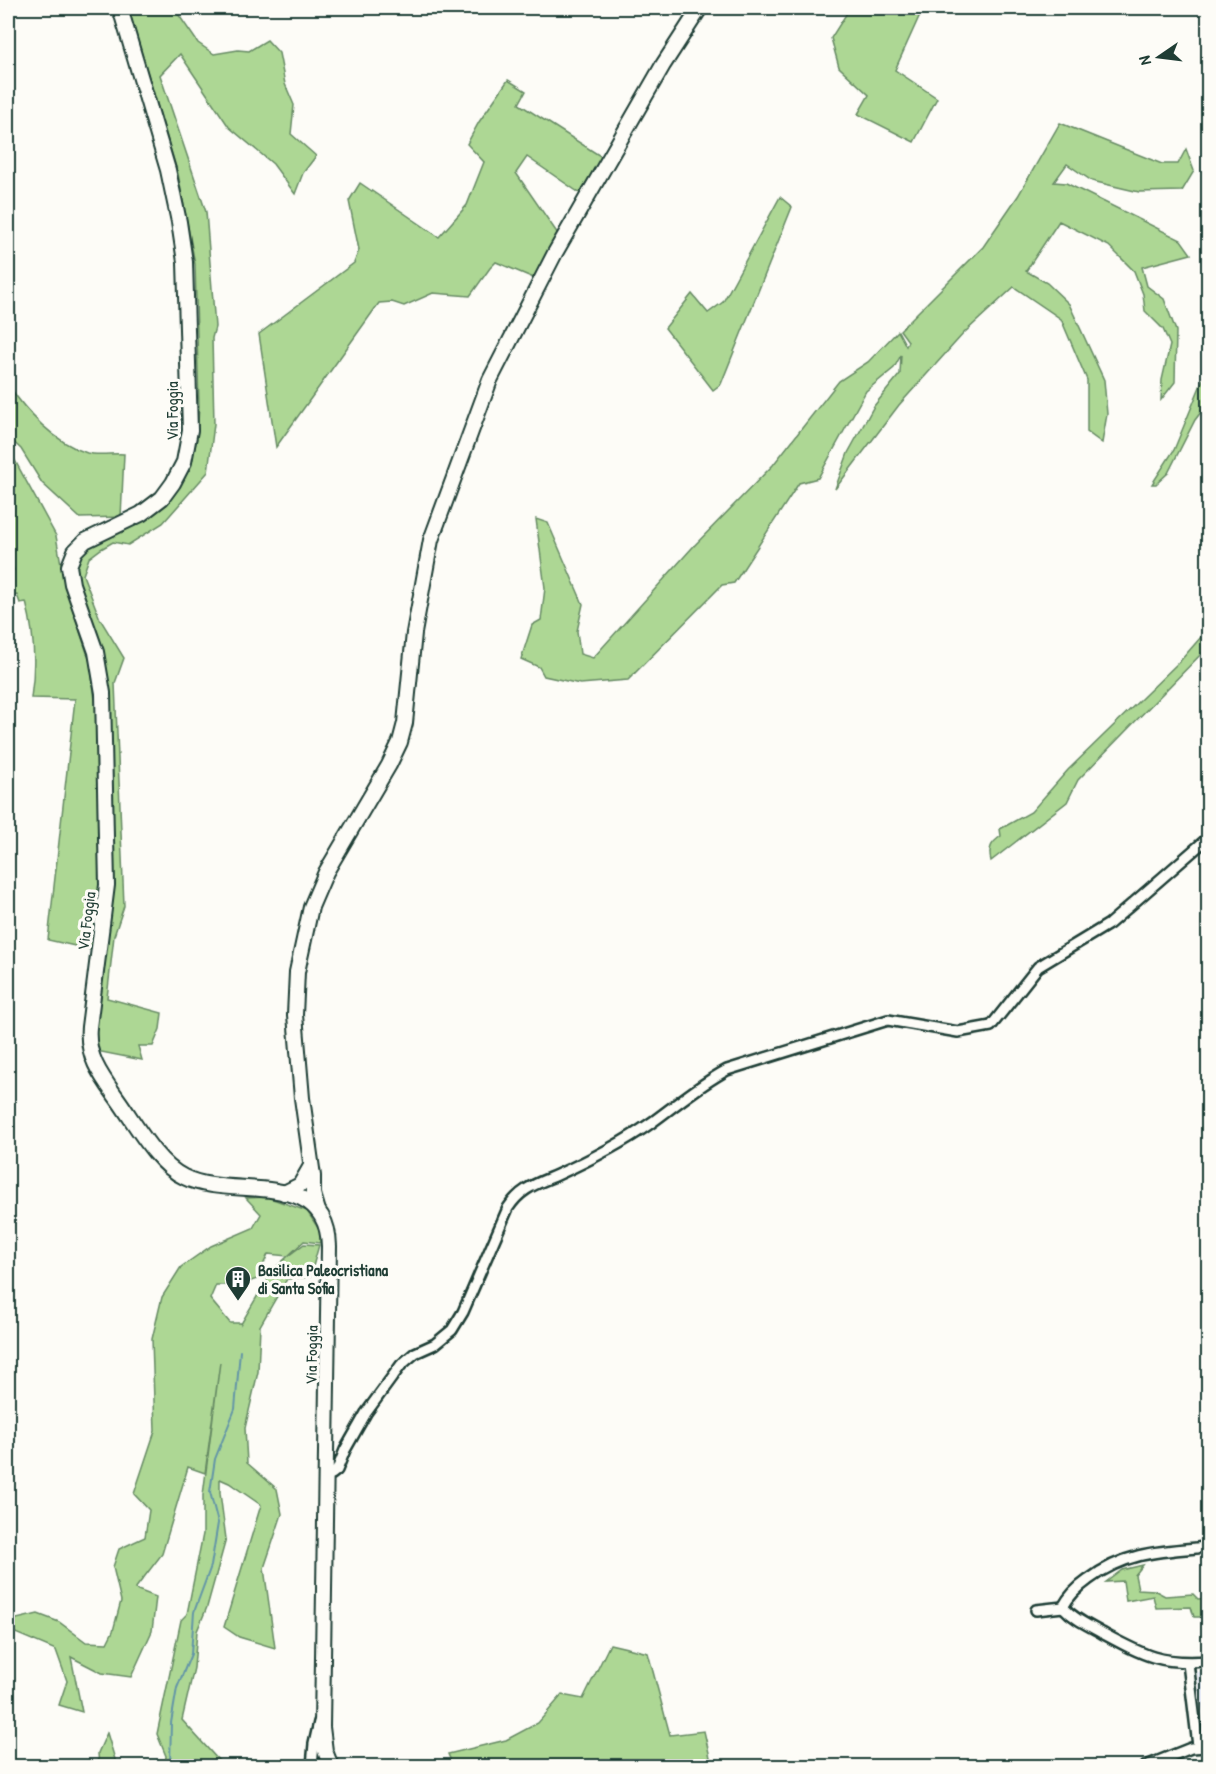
<svg xmlns="http://www.w3.org/2000/svg" width="1216" height="1774" font-family="'Patrick Hand',sans-serif">
<style>
.built{fill:#e7ebf6}
.green{fill:#add794;stroke:#668a64;stroke-width:1.5;fill-rule:evenodd}
.lines{fill:none;stroke-linecap:round;stroke-linejoin:round}
.stream{stroke:#6496a7;stroke-width:2}
.street-casing{stroke:#1f3d34;stroke-width:14}
.secondary-casing{stroke:#1f3d34;stroke-width:18}
.street{stroke:#fdfcf7;stroke-width:9}
.secondary{stroke:#fdfcf7;stroke-width:14}
.labels{text-anchor:middle;stroke-width:6;stroke-linejoin:round;paint-order:stroke}
.street-label{font-size:16px;fill:#1f3d34;stroke:#fdfcf7}
.poi-label{font-size:16px;font-weight:bold;fill:#1f3d34;stroke:#fdfcf7;text-anchor:start}
</style>
<rect width="100%" height="100%" fill="#fdfcf7"/>
<filter id="ink" filterUnits="userSpaceOnUse"><feTurbulence type="fractalNoise" baseFrequency=".0167" numOctaves="2"/><feDisplacementMap in="SourceGraphic" scale="12" xChannelSelector="R" yChannelSelector="G"/><feConvolveMatrix kernelMatrix="1 2 1 2 8 2 1 2 1" color-interpolation-filters="sRGB"/></filter>
<g filter="url(#ink)">
<polygon class="built" points="1208,1671 1208,1739 1207,1738 1197,1672"/>
<g class="green">
<polygon points="128,8 174,8 198,43 214,54 238,50 249,51 267,40 279,53 285,84 294,105 291,134 316,156 303,173 295,194 273,164 229,127 180,54 160,75 206,212 215,327 212,338 214,424 208,472 163,523 128,545 113,542 101,549 89,558 83,575 100,619 124,658 115,683 124,906 114,936 107,998 162,1013 160,1029 153,1046 138,1046 142,1060 96,1051 95,1020 114,878 110,727 107,674 78,579 77,564 84,550 161,509 189,470 197,439 199,406 195,264 178,174"/>
<polygon points="850,8 923,8 895,70 937,98 914,142 858,114 869,95 839,67 831,38"/>
<polygon points="508,80 526,91 519,104 605,159 581,194 527,157 516,173 558,234 536,279 496,262 490,268 470,296 433,293 404,306 392,302 379,303 276,447 259,334 354,263 359,250 349,201 360,183 439,237 467,205 484,162 467,144 479,122"/>
<polygon points="1060,123 1162,164 1178,164 1186,149 1194,171 1182,191 1139,192 1092,181 1067,164 1054,182 1066,183 1181,240 1191,254 1142,267 1147,286 1164,299 1176,331 1175,382 1161,400 1162,380 1170,345 1163,329 1145,311 1143,294 1134,271 1109,246 1059,221 1026,271 1047,283 1069,304 1104,380 1107,414 1102,443 1087,432 1087,380 1061,319 1014,287 964,333 899,405 835,489 848,453 874,406 900,374 901,355 894,368 866,391 818,478 799,483 734,583 722,585 628,680 580,684 544,676 539,667 521,659 532,625 541,620 545,588 536,519 548,523 583,604 577,631 580,654 593,658 692,548 773,465 839,381 868,362 898,331 906,346 908,341 900,330 983,247 1018,196"/>
<polygon points="780,197 792,207 721,384 713,390 665,328 692,294 708,313 723,302"/>
<polygon points="1208,313 1208,403 1195,420 1168,473 1156,484 1152,484 1174,450 1206,372"/>
<path d="M8,384c17,27 47,59 79,69 11,3 26,0 37,1l-3,63 -41,1 -38,-35 -21,-34 -13,-12z"/>
<path d="M8,451l5,6 43,79 9,50 25,76 7,53 5,168 -9,67 -45,-10 27,-241 -44,-1c5,-33 4,-63 -5,-96l-6,1 -3,-8 -9,2v-25l6,-2 -6,-16z"/>
<path d="M1208,629v18l-130,133 -11,22 -76,59c-3,-13 0,-18 10,-25l-1,-7 31,-17 37,-42 113,-110z"/>
<path d="M267,1197l40,14 13,20v12l-16,-2 -16,15 16,-12 15,1 -9,32 -23,2 -27,47 -2,46 -13,56 2,35 30,26 5,25 -18,54 11,80 -36,-11 -15,-10 37,-122 -32,-22 -9,-4v14l6,46 -19,68 -10,24 -3,37 -12,52 37,41 2,5h-56l1,-10 -9,-22 24,-114 6,-6 16,-80v-39l17,-133 -15,111 -17,-6 -26,87 -27,35 21,8 -4,34 -21,46 -29,-4 -31,-16 11,55 -23,-7 8,-24 -11,-31 -43,-18 -5,-7v-4l30,-7 21,8 27,20 21,1 6,-12 8,-30 -8,-34 6,-18 26,-12 4,-27 -15,-16 21,-63 -3,-92 10,-42 19,-30 30,-21 42,-18 8,-14 -15,-16zM268,1254l20,2 -16,15 -31,53v-1h-11l-20,-24 6,-14h24l17,-6z"/>
<polygon points="1143,1565 1135,1575 1138,1589 1154,1590 1165,1596 1193,1594 1198,1599 1208,1598 1208,1617 1194,1617 1191,1607 1156,1608 1153,1596 1126,1601 1123,1581 1106,1582 1122,1570"/>
<polygon points="610,1644 648,1653 670,1735 704,1731 712,1766 453,1766 448,1754 506,1740 538,1723 562,1695 583,1699"/>
<polygon points="107,1733 117,1766 99,1766 98,1753"/>
</g>
<g class="lines">
<polyline class="stream" points="170,1766 171,1723 177,1688 191,1654 194,1612 211,1566 218,1523 210,1492 215,1459 235,1409 240,1351"/>
<g class="street-casing">
<g id="street">
<path d="M326,1475l6,-1 5,-4 8,-20 21,-37 35,-48 14,-12 20,-9 17,-14 11,-18 45,-104c13,-20 28,-24 49,-33 33,-15 64,-31 94,-52 25,-18 48,-38 76,-53l161,-50 70,12 33,-6 47,-59 71,-43 99,-86"/>
<path d="M1063,1607c6,-11 15,-20 25,-27 38,-29 75,-29 120,-33"/>
<path d="M1063,1607c11,12 25,18 39,26 41,22 58,32 106,28"/>
<polyline points="1036,1610 1063,1607"/>
<polyline points="1188,1663 1198,1746"/>
<polyline points="312,1766 314,1744 319,1722"/>
<polyline points="1146,1766 1191,1748 1208,1747"/>
</g>
</g>
<g class="secondary-casing">
<g id="secondary">
<path d="M120,8l48,162 11,52 6,40 5,168 -6,32 -11,21 -11,15 -21,16 -56,27 -10,10 -6,15 3,18 24,68 7,41 4,192 -18,142c-3,30 13,50 30,74 17,24 38,63 65,76 47,24 143,-11 145,69l-7,481 3,24 6,15"/>
<polyline points="284,1193 300,1185 311,1166"/>
<polyline points="318,1211 313,1194 313,1176 302,1098 295,1015 297,972 311,907 326,872 389,765 400,742 405,723 414,633 431,540 490,380 555,253 663,65 700,8"/>
</g>
</g>
<use href="#street" class="street"/>
<use href="#secondary" class="secondary"/>
</g>
</g>
<defs>
<g id="building-pin" transform="scale(1.35)"><path d="M0 17L-7.5 6A9.5 9.5 0 1 1 7.5 6Z" fill="#1f3d34" stroke="#fdfcf7"/><path d="M-4-6H4V6H1V3H-1V6H-4ZM-2.5-4.3h1.7v1.8h-1.7ZM.8-4.3h1.7v1.8H.8ZM-2.5-1h1.7V.8h-1.7ZM.8-1h1.7V.8H.8Z" fill="#fff"/></g>
</defs>
<g fill-rule="evenodd">
<use href="#building-pin" x="238" y="1279"/>
</g>
<g class="labels">
<g class="street-label">
<text transform="translate(172 411) rotate(-90)" y="6">Via Foggia</text>
<text transform="translate(86 921) rotate(-83)" y="6">Via Foggia</text>
<text transform="translate(311 1355) rotate(-89)" y="6">Via Foggia</text>
</g>
<g class="poi-label">
<text x="258" y="1276">Basilica Paleocristiana<tspan x="258" dy="18">di Santa Sofia</tspan></text>
</g>
</g>
<rect width="1216" height="1774" fill="none" stroke="#fdfcf7" stroke-width="30"/>
<rect x="15" y="15" width="1186" height="1744" fill="none" stroke="#1f3d34" stroke-width="2" filter="url(#ink)"/>
<g transform="translate(1159 57) rotate(256)" stroke="#fdfcf7" stroke-width="4.5" paint-order="stroke">
<path d="M0-4.5L10 22L0 15L-10 22Z" fill="#1f3d34"/>
<text y="-9" font-size="16" font-weight="bold" text-anchor="middle" fill="#1f3d34">N</text>
</g>
</svg>
